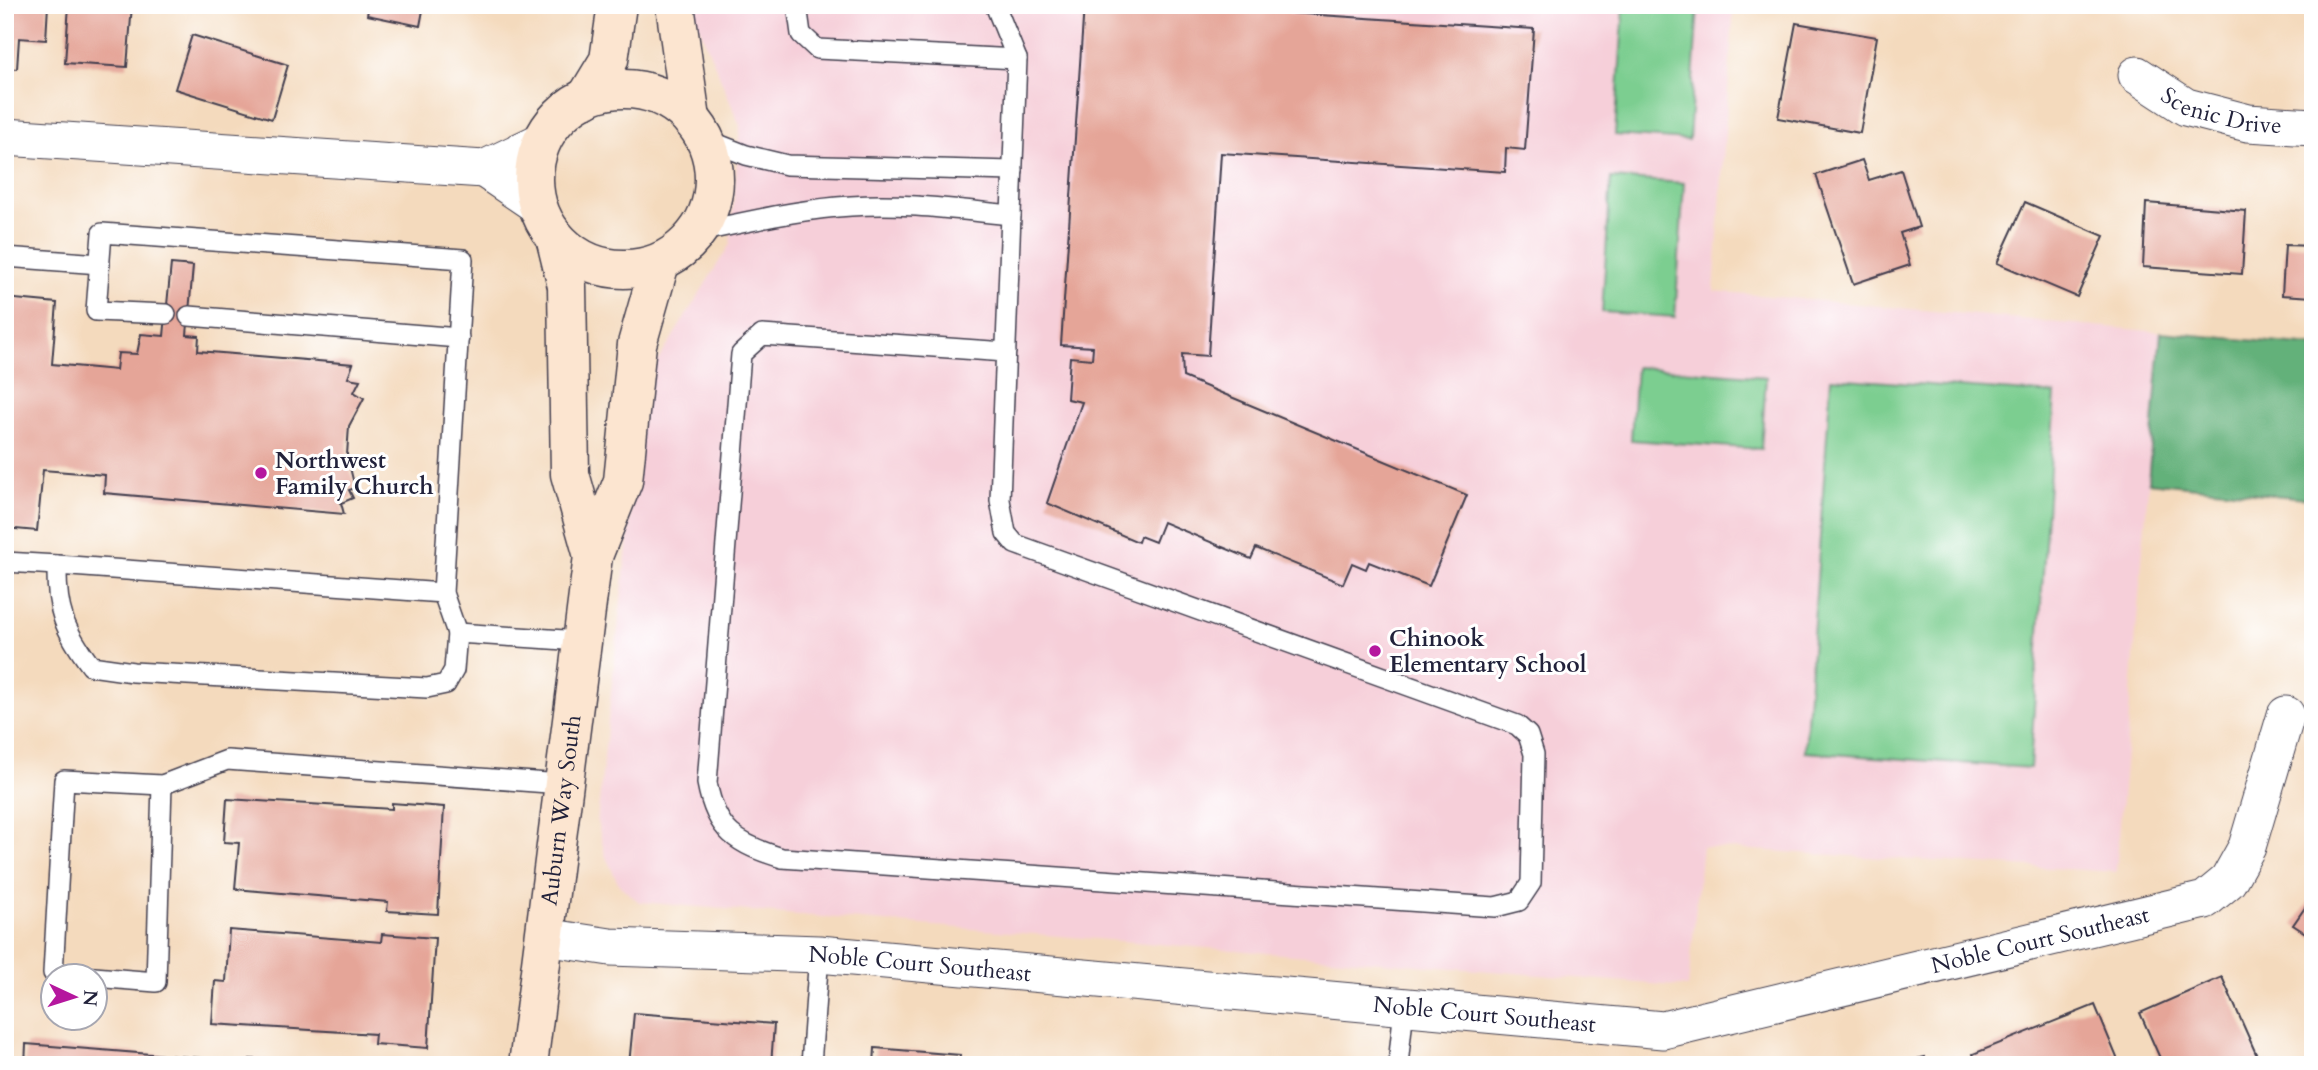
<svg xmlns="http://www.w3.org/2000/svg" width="2318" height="1070" font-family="Cardo,serif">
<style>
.built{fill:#f6cfd9}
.green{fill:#7bce90;stroke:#4e7866;stroke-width:2}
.forest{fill:#64b17a;stroke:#436a5a;stroke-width:2}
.building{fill:#e5a598}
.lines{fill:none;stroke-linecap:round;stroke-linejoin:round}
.lane-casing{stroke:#423e4e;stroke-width:22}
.street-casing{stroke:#423e4e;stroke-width:39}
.secondary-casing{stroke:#423e4e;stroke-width:41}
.lane{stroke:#fff;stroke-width:19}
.street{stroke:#fff;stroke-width:37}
.secondary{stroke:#fce5d0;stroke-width:38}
.poi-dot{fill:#b5179e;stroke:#fff;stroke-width:2.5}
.labels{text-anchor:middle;stroke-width:6;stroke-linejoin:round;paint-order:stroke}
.street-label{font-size:23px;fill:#22223b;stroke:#fff}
.poi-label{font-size:23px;font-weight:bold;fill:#22223b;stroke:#fff;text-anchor:start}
</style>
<rect width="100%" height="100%" fill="#fff"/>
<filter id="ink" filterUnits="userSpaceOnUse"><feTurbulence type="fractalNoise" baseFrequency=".0143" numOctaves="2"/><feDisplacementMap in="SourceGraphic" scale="14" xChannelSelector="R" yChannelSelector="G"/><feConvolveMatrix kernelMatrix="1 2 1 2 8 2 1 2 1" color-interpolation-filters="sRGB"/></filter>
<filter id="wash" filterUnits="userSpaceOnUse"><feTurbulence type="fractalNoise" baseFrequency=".00686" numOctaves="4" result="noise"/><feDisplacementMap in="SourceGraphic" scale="28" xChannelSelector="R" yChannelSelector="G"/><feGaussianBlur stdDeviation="1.57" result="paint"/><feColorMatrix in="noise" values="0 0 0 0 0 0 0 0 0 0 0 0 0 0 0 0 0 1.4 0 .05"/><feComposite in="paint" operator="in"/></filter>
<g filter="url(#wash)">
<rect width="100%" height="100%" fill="#f4dabd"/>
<polygon class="built" points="690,5 1734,5 1714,291 2161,332 2116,872 1702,847 1688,987 639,902 619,885 605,855 597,821 645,382 730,244 740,126"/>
<g class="green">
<polygon points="1624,5 1698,6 1689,140 1615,135"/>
<polygon points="1611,178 1684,183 1675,317 1602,312"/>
<polygon points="1636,367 1766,377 1761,449 1631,440"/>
<polygon points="1831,378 2055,394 2030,768 1805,752"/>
</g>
<polygon class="forest" points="2161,332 2313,346 2313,499 2148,482"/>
<g id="blocks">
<g class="building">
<polygon points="5,5 48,5 46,40 19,38 17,69 5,68"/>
<polygon points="69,5 132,5 127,67 65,63"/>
<polygon points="369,5 424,5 420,26 367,15"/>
<polygon points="1084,5 1291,5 1290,13 1534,29 1525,150 1506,148 1505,172 1221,153 1208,356 1182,354 1183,377 1467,495 1429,586 1369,562 1366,569 1352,563 1343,584 1256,548 1251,559 1163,522 1155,542 1140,536 1138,542 1047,503 1082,402 1067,399 1070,357 1092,359 1093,347 1061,345"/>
<polygon points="1796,23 1877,37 1860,133 1778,118"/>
<polygon points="192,35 288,65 272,119 175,89"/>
<polygon points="1862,160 1869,180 1901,170 1919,227 1900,233 1910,265 1853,284 1816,175"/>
<polygon points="2025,202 2104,236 2077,297 1997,263"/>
<polygon points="2146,203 2246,211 2242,274 2143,267"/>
<polygon points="2285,245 2313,246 2313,297 2282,295"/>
<polygon points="171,264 193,266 187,335 199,336 198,351 353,364 348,378 360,380 354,392 364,398 349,426 347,455 355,488 349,490 353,498 341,503 344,514 104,493 105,475 43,470 37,531 5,528 5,298 57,303 52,364 116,370 118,353 137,354 141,334 164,336"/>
<polygon points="227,799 392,809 392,803 444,807 438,914 387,911 388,902 235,889 239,843 224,842"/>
<polygon points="2313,896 2313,938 2293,925"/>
<polygon points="229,930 381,942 382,934 435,938 428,1048 374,1044 375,1034 212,1024 215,981 226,982"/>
<polygon points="2222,977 2261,1065 2163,1065 2140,1013"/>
<polygon points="2095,1005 2120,1065 1977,1065 1973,1054"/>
<polygon points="634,1013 774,1024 771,1065 629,1065"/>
<polygon points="26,1044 225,1060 224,1065 25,1065"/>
<polygon points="875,1048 960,1055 959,1065 874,1065"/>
<polygon points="1925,1057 1927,1065 1896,1065 1896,1064"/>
<polygon points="250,1059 310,1063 310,1065 250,1065"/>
</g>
</g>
</g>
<g filter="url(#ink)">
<use href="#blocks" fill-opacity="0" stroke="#423e4e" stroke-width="2"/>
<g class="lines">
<g class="lane-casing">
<g id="lane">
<polyline points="797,5 801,34 817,49 1017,59"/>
<path d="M995,5l22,54 -17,441 6,33 9,11 502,181 11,10 6,19 -3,129 -12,18 -24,6 -713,-49c-45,-14 -66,-26 -75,-75l34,-429 21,-19 244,17"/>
<polyline points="705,139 746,155 787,165 1013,171"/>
<path d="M697,232c51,-10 102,-23 154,-26 53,-4 108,4 160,9"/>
<polyline points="5,257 100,264"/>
<polyline points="166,314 96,311 102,233 463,259 443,593 457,633 580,641"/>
<polyline points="189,316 459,338"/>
<polyline points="5,562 57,565"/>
<path d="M443,593l-386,-28c-1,45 7,65 34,101l42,6 294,16 19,-4 8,-14 3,-37"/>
<polyline points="79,976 53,973 64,780 162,785 227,760 562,784"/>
<polyline points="94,977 156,982 162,785"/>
<polyline points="811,1065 819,954"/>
<polyline points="1398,1065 1404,1007"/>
</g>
</g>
<g class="street-casing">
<g id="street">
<path id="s1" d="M2137,75l49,32 62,16 65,4"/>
<polyline points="5,137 484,169 542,141"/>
<polyline points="484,169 537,205"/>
<path id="s2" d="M545,937l65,10 209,7 844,76 542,-130 23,-19 19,-34 39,-132"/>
</g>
</g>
<g class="secondary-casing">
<g id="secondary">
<polyline points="675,5 691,119"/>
<circle cx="624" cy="179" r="90"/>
<polyline points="586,98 609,60 617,5"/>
<polyline points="555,237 567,286 570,474 593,556"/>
<path id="s3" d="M528,1065l65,-509 30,-75 14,-137 23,-81"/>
</g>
</g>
<use href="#lane" class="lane"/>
<use href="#street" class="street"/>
<use href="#secondary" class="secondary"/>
</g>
</g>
<g class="poi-dot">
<circle cx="261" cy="473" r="7"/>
<circle cx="1375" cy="651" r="7"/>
</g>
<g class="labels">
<g class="street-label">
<text dy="8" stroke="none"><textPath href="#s1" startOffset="94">Scenic Drive</textPath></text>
<text dy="8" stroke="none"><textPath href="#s3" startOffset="257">Auburn Way South</textPath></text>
<text dy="8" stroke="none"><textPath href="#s2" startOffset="1510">Noble Court Southeast</textPath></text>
<text dy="8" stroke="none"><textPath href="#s2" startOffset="376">Noble Court Southeast</textPath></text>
<text dy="8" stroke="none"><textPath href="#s2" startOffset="943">Noble Court Southeast</textPath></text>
</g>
<g class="poi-label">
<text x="275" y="468">Northwest<tspan x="275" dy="26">Family Church</tspan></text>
<text x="1389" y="646">Chinook<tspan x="1389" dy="26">Elementary School</tspan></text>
</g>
</g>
<rect width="2318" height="1070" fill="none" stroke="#fff" stroke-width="28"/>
<g transform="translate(74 997) rotate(94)"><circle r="33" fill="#ffffff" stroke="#a7a7b1" stroke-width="2"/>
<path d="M0-5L12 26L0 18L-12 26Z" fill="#b5179e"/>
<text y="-10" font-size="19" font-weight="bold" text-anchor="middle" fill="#22223b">N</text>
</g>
</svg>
